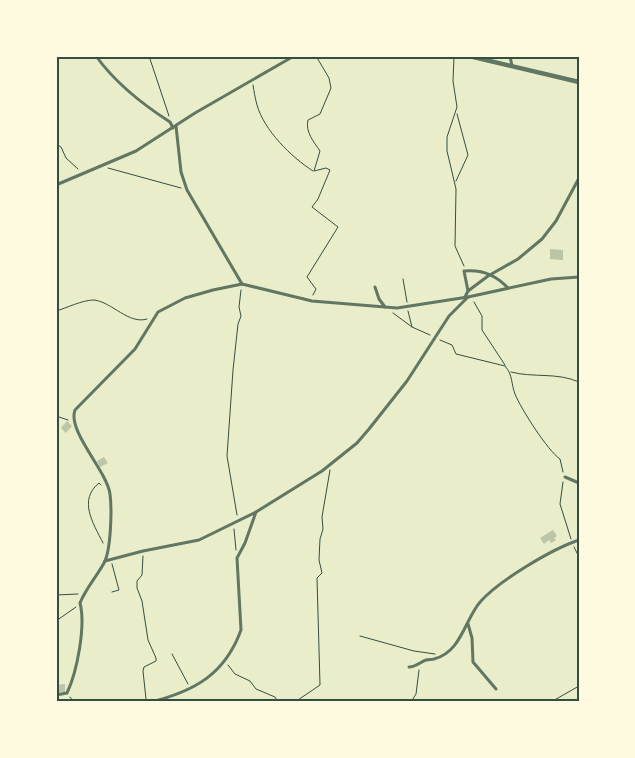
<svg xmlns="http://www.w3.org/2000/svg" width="635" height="758" font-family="'Public Sans',sans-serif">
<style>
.building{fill:#bcc5a7}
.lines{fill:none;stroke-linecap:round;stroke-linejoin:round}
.path{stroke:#344e41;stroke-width:1}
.minor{stroke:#617663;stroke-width:3}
.tertiary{stroke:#617663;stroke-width:4.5}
.neatline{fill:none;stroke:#344e41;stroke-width:2}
</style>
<rect width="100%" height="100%" fill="#e9edc9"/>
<g class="building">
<polygon points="550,249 563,250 563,260 550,259"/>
<polygon points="67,421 72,426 66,433 61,428"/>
<polygon points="104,457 108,463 100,467 97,461"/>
<polygon points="553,530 557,536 554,538 556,540 551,543 549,540 544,544 540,538"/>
<polygon points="65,684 65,692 56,693 56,685"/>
</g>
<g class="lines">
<g class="path">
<polyline points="149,56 169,116"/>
<polyline points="454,56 453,81 457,107 447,137 447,151 456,189 455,246 464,266"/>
<path d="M253,85c1,6 2,13 4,20 7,25 34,52 56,66"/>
<polyline points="56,144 61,147 66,158 78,169"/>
<polyline points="108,168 181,188"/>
<polyline points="456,181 468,155 457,114"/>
<polyline points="403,279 407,302"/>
<path d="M313,295l3,-6 -9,-12 31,-50 -26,-20 6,-8 12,-29 -4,-2 -12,3 6,-20c-6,-9 -15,-19 -12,-31l12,-6 11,-26 -2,-10 -13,-22"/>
<polyline points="474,302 482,316 482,330 505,365"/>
<path d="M56,311c11,-3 26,-11 38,-11 18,2 35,25 53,19"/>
<polyline points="408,311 412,327"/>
<polyline points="393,313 412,327 430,335"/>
<path d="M440,340l12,5 4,9 49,12c8,9 6,18 10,28 6,15 33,57 45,65l3,13"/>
<path d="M511,372c22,6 46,0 68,10"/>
<polyline points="56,416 68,420"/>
<polyline points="563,482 560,504 571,539"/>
<path d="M101,485l-2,-2c-21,17 -6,40 4,60"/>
<polyline points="237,515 227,456 233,370 238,324 241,316 239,307 241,290"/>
<polyline points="234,529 236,550"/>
<polyline points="574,547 579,557"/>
<polyline points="143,556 142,575 137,581 137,588 142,601 148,640 156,658 156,661 144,667 143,671 146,699"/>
<polyline points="112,592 119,590 112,564"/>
<polyline points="56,595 78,594"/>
<polyline points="56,621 76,607"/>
<polyline points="360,636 414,651 435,654"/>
<polyline points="172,654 188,684"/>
<polyline points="228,665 235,674 250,681 256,689 275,697 278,702"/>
<polyline points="70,697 74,702"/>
<polyline points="295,702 320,685 317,578 322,573 319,560 320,539 323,529 322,517 330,470"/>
<polyline points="411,702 416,694 419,670"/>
<polyline points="551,702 579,686"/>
</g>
<g class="minor">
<path d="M96,56c20,28 46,48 74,66l3,6"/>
<polyline points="510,56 512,66"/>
<polyline points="176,126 181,172 187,190 242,284"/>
<polyline points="56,185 136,151 195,113 294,56"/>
<polyline points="375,287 379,299 385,307"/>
<polyline points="468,291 488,276 518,259 542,239 556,221 579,178"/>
<path d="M465,297l3,-6 -4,-20c18,-2 32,4 44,17"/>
<polyline points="565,477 579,483"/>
<polyline points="105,561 143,551 199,540 256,512 322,471 357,443 369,429 407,381 449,316 468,297 551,279 579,277"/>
<polyline points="468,624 472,638 473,662 496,689"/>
<path d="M409,667c8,0 11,-5 17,-7 3,-1 6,0 8,-1 28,-7 31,-41 47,-58 19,-21 71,-52 98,-61"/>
<path d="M56,695l11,-2c10,-21 19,-67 13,-90 6,-15 17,-27 24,-40 7,-13 8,-53 6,-69 -3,-23 -43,-63 -35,-84l60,-61 23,-37 27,-14 28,-8 29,-6 70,17 85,7 71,-11"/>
<path d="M151,702c44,-11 74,-28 90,-72l-4,-72 8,-15 11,-31"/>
</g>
<polyline class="tertiary" points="469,56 579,82"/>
</g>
<rect width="635" height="758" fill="none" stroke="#fefae0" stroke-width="115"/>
<rect x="58" y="58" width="520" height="642" class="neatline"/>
</svg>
